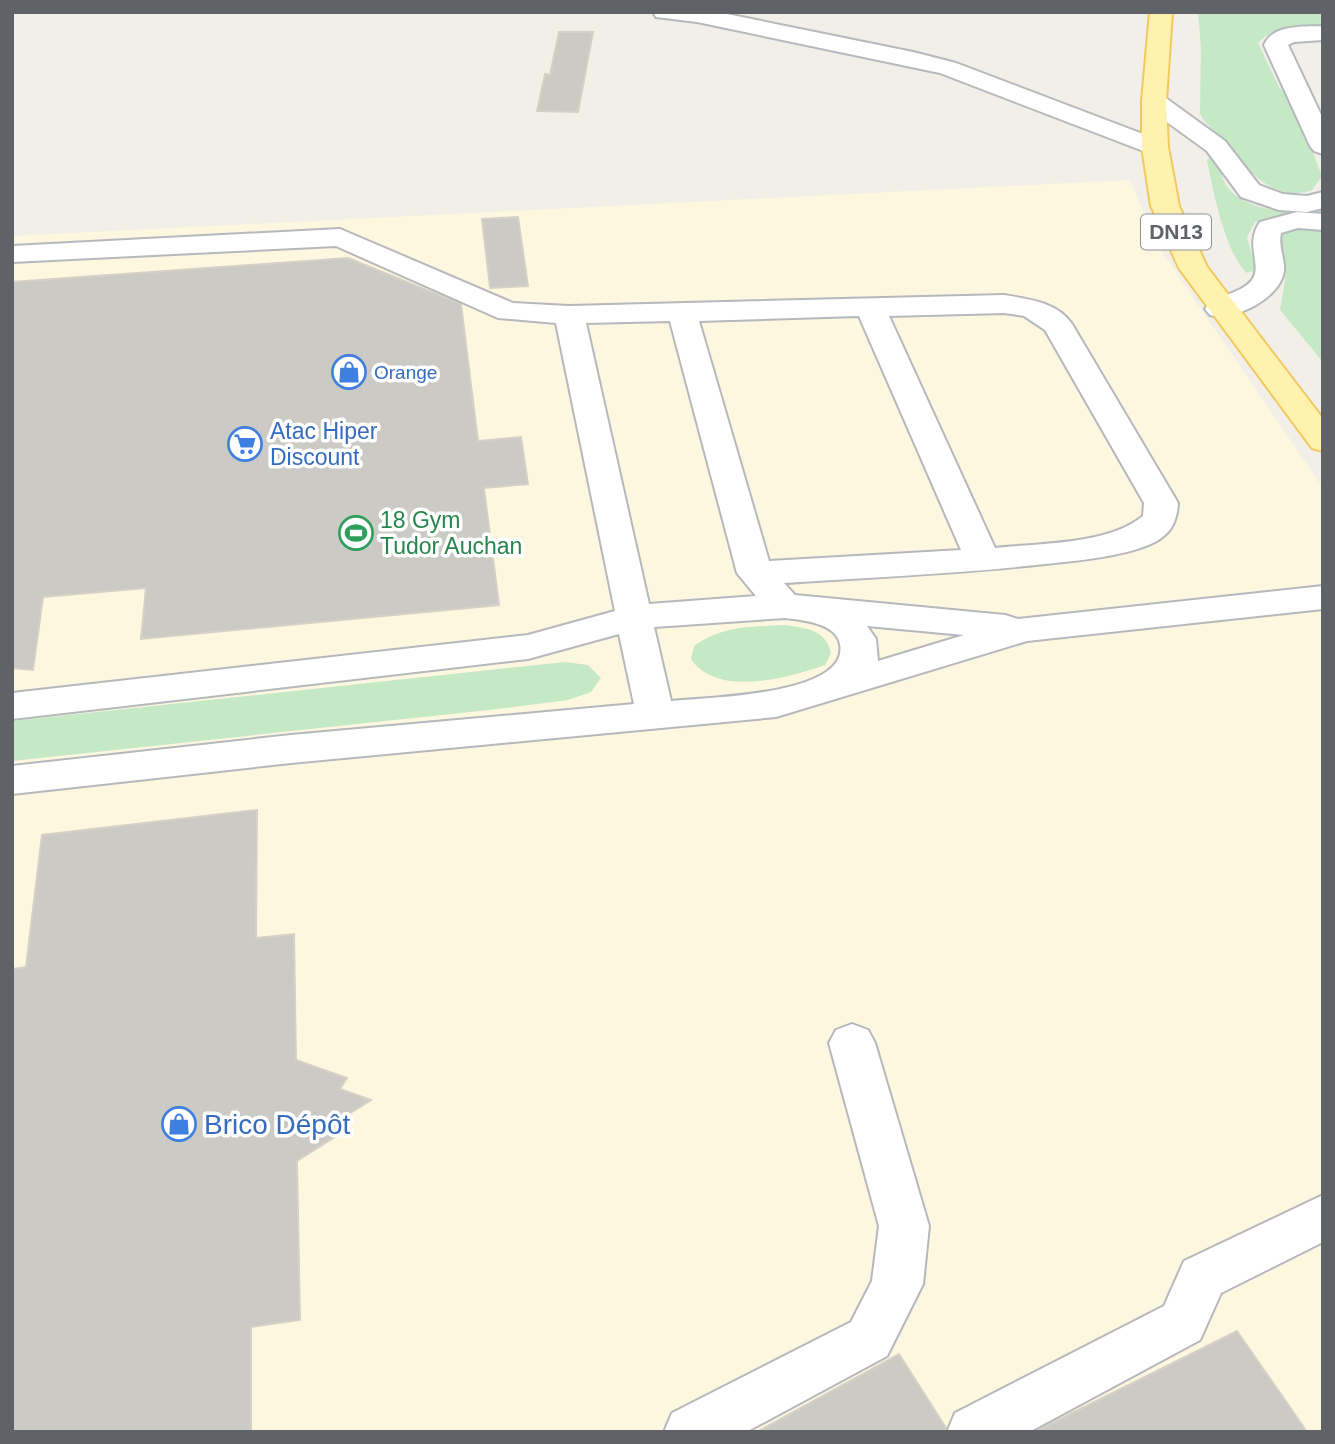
<svg xmlns="http://www.w3.org/2000/svg" width="1335" height="1444" font-family="Arial,sans-serif">
<style>
.commercial{fill:#fef7e0}
.green{fill:#c5e8c5}
.building{fill:#cccac5;stroke:#d6d1c6;stroke-width:2}
.lines{fill:none;stroke-linecap:round;stroke-linejoin:round}
.minor-casing{stroke:#b5b8bc;stroke-width:4}
.major-casing{stroke:#f2c960;stroke-width:4}
.minor{fill:#fff;fill-rule:evenodd}
.major{fill:#fff2af;fill-rule:evenodd}
.labels{text-anchor:middle;stroke-width:7;stroke-linejoin:round;paint-order:stroke}
.far-shop-label{font-size:19px;fill:#366cbe;stroke:#fff;text-anchor:start}
.shield{fill:#fff;stroke:#8f9295;stroke-width:2}
.shield-label{font-size:21px;font-weight:bold;fill:#5f6368}
.shop-label{font-size:23px;fill:#366cbe;stroke:#fff;text-anchor:start}
.leisure-label{font-size:23px;fill:#27864d;stroke:#fff;text-anchor:start}
.near-shop-label{font-size:28px;fill:#366cbe;stroke:#fff;text-anchor:start}
</style>
<rect width="100%" height="100%" fill="#f1efe8"/>
<polygon class="commercial" points="1130,180 1156,243 1323,488 1323,1432 12,1432 12,236"/>
<g class="green">
<path d="M1198,12h125v15c-24,0 -48,-3 -65,16l21,44 15,17 28,72 -10,14c-40,14 -65,-22 -88,-49 -8,-10 -19,-16 -24,-28l1,-64z"/>
<path d="M1212,156c9,9 8,19 14,29 17,27 69,30 97,24v10c-24,-3 -45,-6 -68,3l-8,15 9,33 -9,3c-22,-20 -34,-83 -40,-113z"/>
<polygon points="1323,227 1323,362 1280,310 1286,274 1279,253 1277,235 1288,228"/>
<path d="M786,625c22,4 39,4 45,28l-6,12c-37,13 -108,33 -134,-6l3,-13c30,-21 57,-19 92,-21z"/>
<polygon points="565,662 588,665 601,678 591,692 568,700 498,709 12,761 12,721"/>
</g>
<g class="building">
<polygon points="559,32 593,32 578,112 537,111 545,74 550,75"/>
<polygon points="518,217 528,286 490,288 482,219"/>
<polygon points="348,258 461,304 478,441 521,437 528,484 484,488 499,605 141,639 146,588 43,597 33,670 12,668 12,282"/>
<polygon points="257,810 256,938 294,934 296,1060 347,1078 340,1089 371,1100 341,1119 349,1128 297,1161 300,1320 251,1327 251,1432 12,1432 12,969 26,967 42,835"/>
<polygon points="1237,1331 1307,1432 1035,1432 1042,1428"/>
<polygon points="899,1354 946,1428 945,1432 757,1432"/>
</g>
<g class="lines">
<g class="minor-casing">
<g id="minor">
<polygon points="653,12 717,12 913,52 956,63 1164,142 1168,147 1164,152 1155,155 1146,152 940,73 697,22 656,17"/>
<path d="M1323,26v14l-29,2 -6,3 35,74v35l-9,-3 -4,-5 -46,-101c9,-21 39,-18 59,-19z"/>
<polygon points="1154,94 1163,96 1225,141 1259,185 1283,194 1307,196 1323,192 1323,208 1307,212 1279,210 1241,197 1207,151 1145,106 1142,101 1145,96"/>
<path d="M1297,212l26,2v16l-25,-2 -17,5c-3,14 4,25 3,38 -4,28 -50,50 -74,44l-5,-6c11,-15 35,-14 47,-29 11,-15 -8,-35 8,-58z"/>
<path d="M340,229l173,74 56,3 435,-11c24,4 53,7 68,29l106,179c-1,17 -6,30 -23,39 -27,14 -79,19 -110,22 -87,10 -174,13 -261,19l11,12 210,20 13,4 305,-33v23l-296,32 -251,76 -485,46 -279,31v-28l279,-31 343,-31 -15,-70 -91,25 -516,60v-26l516,-58 87,-24 -59,-288 -58,-5 -162,-72 -324,16v-16zM1004,313l20,3 21,14 99,173 -1,13c-35,29 -104,27 -148,32l-106,-232zM859,316l102,234 -192,11 -70,-240zM670,321l67,252 19,23 -107,8 -63,-281zM785,618c17,2 51,5 55,26 10,52 -135,53 -169,57l-17,-74zM867,626l97,9 -86,26 -2,-22z"/>
<polygon points="852,1024 868,1030 875,1043 929,1226 923,1284 887,1356 746,1432 664,1432 672,1413 851,1322 872,1281 879,1226 829,1043 836,1030"/>
<polygon points="1323,1195 1323,1242 1221,1293 1200,1340 1029,1432 947,1432 955,1413 1164,1306 1184,1261"/>
</g>
</g>
<g class="major-casing">
<polygon id="major" points="1150,12 1172,12 1166,101 1168,147 1179,206 1207,267 1323,419 1323,451 1312,448 1179,268 1151,206 1142,147 1142,101"/>
</g>
<use href="#minor" class="minor"/>
<use href="#major" class="major"/>
</g>
<defs>
<g id="shop-ring" transform="scale(1.75)"><circle r="9.5" fill="#fff" stroke="#3f7fe0" stroke-width="1.5"/><path d="M-5-2.5h2.3a2.7 3.5 0 0 1 5.4 0H5L5.5 6h-11ZM-1.5-2.5h3a1.5 2.3 0 0 0-3 0Z" fill="#3f7fe0"/></g>
<g id="supermarket-ring" transform="scale(1.75)"><circle r="9.5" fill="#fff" stroke="#3f7fe0" stroke-width="1.5"/><path d="M-6-5.5h2.5l.6 2H6L4.5 2H-2.5L-4.4-4H-6ZM-1.5 3.2a1.3 1.3 0 1 0 .1 0ZM3 3.2a1.3 1.3 0 1 0 .1 0Z" fill="#3f7fe0"/></g>
<g id="stadium-ring" transform="scale(1.75)"><circle r="9.5" fill="#fff" stroke="#2e9e5b" stroke-width="1.5"/><path d="M0-5a6.5 5 0 1 0 0 10a6.5 5 0 1 0 0-10ZM-3.5-1.8h7v3.6h-7Z" fill="#2e9e5b"/></g>
</defs>
<g fill-rule="evenodd">
<use href="#shop-ring" x="349" y="372"/>
<use href="#supermarket-ring" x="245" y="444"/>
<use href="#stadium-ring" x="356" y="533"/>
<use href="#shop-ring" x="179" y="1124"/>
</g>
<g class="labels">
<g class="far-shop-label">
<text x="374" y="379">Orange</text>
</g>
<rect class="shield" x="1141" y="214.5" width="70" height="35" rx="5"/>
<g class="shield-label">
<text x="1176" y="239">DN13</text>
</g>
<g class="shop-label">
<text x="270" y="439">Atac Hiper<tspan x="270" dy="26">Discount</tspan></text>
</g>
<g class="leisure-label">
<text x="380" y="528">18 Gym<tspan x="380" dy="26">Tudor Auchan</tspan></text>
</g>
<g class="near-shop-label">
<text x="204" y="1134">Brico Dépôt</text>
</g>
</g>
<rect width="1335" height="1444" fill="none" stroke="#5f6368" stroke-width="28"/>
</svg>
